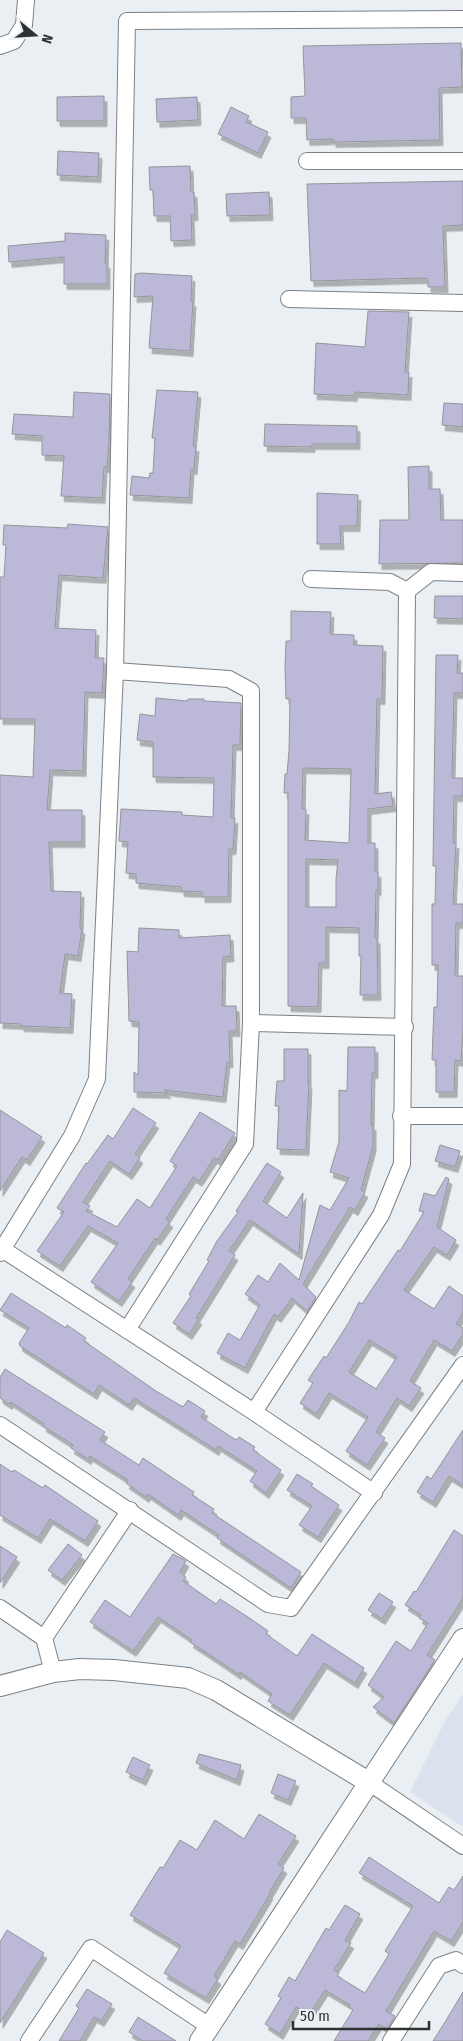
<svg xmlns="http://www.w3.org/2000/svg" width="463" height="2041" font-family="'Fira Sans Condensed',sans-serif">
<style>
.built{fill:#dae3ed}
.building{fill:#bbb9d7;stroke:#95949a;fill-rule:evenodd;filter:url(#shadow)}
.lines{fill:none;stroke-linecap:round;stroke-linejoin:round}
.minor-casing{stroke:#7d8185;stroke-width:18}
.tertiary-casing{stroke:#7d8185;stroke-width:22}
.minor{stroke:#fff;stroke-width:16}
.tertiary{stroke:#fff;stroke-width:20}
</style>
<defs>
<filter id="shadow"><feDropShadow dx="3" dy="5.5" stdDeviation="0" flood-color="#0004"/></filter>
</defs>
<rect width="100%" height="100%" fill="#eaeff3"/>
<polygon class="built" points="463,1694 463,1827 410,1792 444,1723"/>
<g class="building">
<polygon points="461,43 462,87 439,88 440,140 333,142 333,139 307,140 306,118 291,118 291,97 305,96 303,46"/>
<polygon points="104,96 104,121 57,121 57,97"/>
<polygon points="197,97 198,120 157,122 156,99"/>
<polygon points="231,107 249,116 246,122 268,132 258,153 218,134"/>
<polygon points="58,151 99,153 98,177 57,175"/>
<polygon points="190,166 191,192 194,192 195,215 191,215 192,240 171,241 170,216 154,216 153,190 150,190 149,167"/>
<polygon points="463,181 463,225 443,226 445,287 428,287 428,279 422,278 311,281 307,184"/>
<polygon points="269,192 270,215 227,216 226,194"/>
<polygon points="65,233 106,235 105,263 107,263 107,284 64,284 64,257 9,262 8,246 65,241"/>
<polygon points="141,273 192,276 191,301 193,301 190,351 149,348 153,296 134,297 135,274"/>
<polygon points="368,311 409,312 405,372 409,372 408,395 355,392 354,396 314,394 316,343 365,347"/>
<polygon points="157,390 198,392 193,446 196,446 194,469 191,469 189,498 130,495 132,476 149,478 150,473 153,473 155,438 152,438"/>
<polygon points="74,392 110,394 109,443 107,467 104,467 102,498 61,496 64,456 42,455 42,436 12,434 14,414 73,417"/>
<polygon points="444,403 463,404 463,427 442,425"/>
<polygon points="265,424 357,426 357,444 312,444 312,447 264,446"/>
<polygon points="429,466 429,489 440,489 441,520 463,520 463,563 379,564 380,520 409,520 408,467"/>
<polygon points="317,493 358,495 357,526 340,526 341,544 317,544"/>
<polygon points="68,524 108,527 103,578 59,575 55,628 96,630 95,658 104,658 102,693 85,692 83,771 50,770 47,810 82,810 82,842 49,842 51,891 81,892 80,928 82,929 78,956 65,954 60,993 72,994 70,1028 21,1026 21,1024 0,1023 0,775 33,777 35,719 0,719 0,577 4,577 6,545 3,545 4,525 67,528"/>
<polygon points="435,596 463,596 463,619 434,618"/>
<path d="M291,611l40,1 -1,22 24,1v10l29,1 -1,53h-5l-2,95 16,-2 2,14 -25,3v34h7v29h3v18h-2l-1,48h2l1,57h-18l1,-39h-2v-28l-33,-1v36h-7l-1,44 -30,-1v-213h-4l1,-19h2l2,-23 1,-52h-4l-1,-31 1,-27h5zM303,768l48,1 -2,74 -44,-3 1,-31h-4zM306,859l32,1 -2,19v28h-30z"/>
<polygon points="436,655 458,655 457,673 463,673 463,693 454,693 452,775 452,778 463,778 463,796 454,796 453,843 456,843 453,904 463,904 463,923 456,923 455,976 463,976 463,1029 461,1061 455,1060 454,1092 436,1092 436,1060 432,1060 434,1007 437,1007 438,965 432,965 432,904 435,904 436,866 433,866"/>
<polygon points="156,698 187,701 188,699 204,699 204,701 241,703 240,745 233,745 231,818 235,818 233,849 229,849 228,897 202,897 202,892 181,891 181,887 136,883 136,874 126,873 128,842 119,841 121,809 182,812 182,815 213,817 214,778 153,777 153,742 137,740 140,714 155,716"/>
<polygon points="139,928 179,930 179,938 230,935 231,956 223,957 222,1006 236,1006 237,1031 229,1031 230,1062 227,1062 223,1097 164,1090 168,1093 134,1092 134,1072 138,1075 139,1022 129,1021 127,951 138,952"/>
<polygon points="348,1047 375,1047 375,1073 372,1073 371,1125 373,1125 373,1146 361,1190 365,1192 355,1210 350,1207 303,1284 316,1297 307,1311 292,1298 278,1317 274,1314 245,1368 217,1353 228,1333 240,1340 260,1305 245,1294 258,1275 268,1282 280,1263 299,1280 320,1205 330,1210 349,1178 330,1172 339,1142 339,1090 347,1091"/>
<polygon points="284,1049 308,1049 308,1083 309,1083 306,1150 277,1149 279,1106 275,1106 277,1081 284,1081"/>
<polygon points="133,1108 156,1123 135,1154 140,1158 129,1174 110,1161 83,1202 90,1206 86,1211 117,1227 137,1199 150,1208 177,1166 170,1161 200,1112 235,1133 218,1160 214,1158 199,1181 193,1177 166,1219 170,1222 157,1240 155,1238 128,1279 132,1282 119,1301 91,1282 118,1243 88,1226 60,1266 37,1251 64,1212 57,1208 86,1163 87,1164 108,1135 113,1139"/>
<polygon points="0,1110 42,1137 27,1160 22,1157 0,1191"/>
<polygon points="440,1145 460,1151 455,1167 435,1161"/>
<polygon points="267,1163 281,1172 263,1201 287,1218 303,1193 299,1254 250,1220 229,1251 235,1255 196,1318 199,1319 189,1334 173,1323 191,1296 189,1294 209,1261 207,1260 217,1241 238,1212 236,1211"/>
<path d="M446,1177l3,2 -12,48 19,13 -9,15 -13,-8 -30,43 30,19 15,-23 14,10v17l-7,11 7,4v6l-11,17 -18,-11 -24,41 11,7 -12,18 -12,-8 -21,34 9,6 -18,27 -21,-14 22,-34 -39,-24 -13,21 -16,-11 13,-20 -5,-3 16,-24 2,2 23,-36 10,-20 3,2 36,-54 2,1 24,-39 -5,-1 5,-18 11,3zM369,1340l28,17 -21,32 -27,-17z"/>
<polygon points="11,1293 66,1328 67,1325 86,1338 84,1341 156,1391 183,1407 188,1400 205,1411 201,1417 236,1440 239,1437 255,1447 253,1450 281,1470 266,1493 250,1481 257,1471 218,1446 216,1450 134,1398 129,1405 99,1385 94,1394 20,1346 19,1343 29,1328 0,1310"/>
<polygon points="5,1369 105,1432 100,1440 139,1465 143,1458 177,1481 194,1492 192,1495 214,1509 212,1513 301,1572 291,1588 217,1538 219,1535 181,1510 178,1515 148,1494 146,1497 126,1483 128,1480 90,1456 88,1459 71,1448 73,1445 43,1426 44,1424 11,1402 9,1404 0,1398 0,1377"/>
<polygon points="463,1430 463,1485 449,1476 433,1502 417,1492 427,1476 431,1479"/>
<polygon points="0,1464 12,1472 14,1470 43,1488 45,1485 98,1521 85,1541 50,1519 38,1538 0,1515"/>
<polygon points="297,1474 313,1484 311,1486 339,1505 318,1537 299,1525 312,1506 287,1490"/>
<polygon points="454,1530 463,1536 463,1598 427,1655 435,1660 394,1723 373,1707 384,1697 368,1685 396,1641 411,1651 428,1623 419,1618 421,1615 405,1605 414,1591 416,1592"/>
<polygon points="68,1544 82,1555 62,1580 48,1570"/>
<polygon points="0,1546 17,1557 0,1583"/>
<polygon points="173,1554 186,1561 180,1572 186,1577 183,1581 216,1604 220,1599 248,1617 268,1631 266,1634 297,1656 312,1634 364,1668 355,1683 324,1663 290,1715 268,1701 272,1694 240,1672 238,1674 210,1655 190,1642 192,1640 158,1617 133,1651 90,1622 105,1600 130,1617"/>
<polygon points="379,1593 393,1602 382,1619 368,1610"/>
<polygon points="199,1754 241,1765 237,1780 196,1763"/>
<polygon points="133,1757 150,1765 143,1780 126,1772"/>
<polygon points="278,1774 296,1781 288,1800 271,1793"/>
<polygon points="259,1814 296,1836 278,1864 284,1868 269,1893 270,1894 240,1944 235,1941 214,1976 218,1979 206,1998 164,1973 181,1946 130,1915 160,1867 163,1868 180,1840 197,1850 215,1820 244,1839"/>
<polygon points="369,1857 439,1903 449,1887 454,1890 463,1876 463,1922 451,1941 434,1931 386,2011 395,2016 387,2029 379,2024 368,2041 334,2041 353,2010 349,2007 350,2005 325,1990 309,2015 296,2007 280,2034 265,2024 281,1998 278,1996 289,1977 295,1981 326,1928 329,1930 345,1905 360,1914 345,1940 351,1943 334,1970 339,1973 337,1976 365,1993 389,1954 385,1951 413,1906 359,1873"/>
<polygon points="7,1930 44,1953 0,2023 0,1942"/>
<polygon points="87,1989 112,2004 101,2021 94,2017 80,2041 59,2041 79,2008 76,2006"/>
<polygon points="463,1992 463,2041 433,2041 445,2022"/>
<polygon points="138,2017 176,2041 143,2041 129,2032"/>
</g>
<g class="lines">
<g class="minor-casing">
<g id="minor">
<polyline points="0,46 14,41 24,25 26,0"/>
<polyline points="307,161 463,161"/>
<polyline points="289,299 463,303"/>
<polyline points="311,579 390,582 407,591"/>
<polyline points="115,671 127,21 463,19"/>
<polyline points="251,1023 405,1027"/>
<polyline points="401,1116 463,1116"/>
<polyline points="2,1249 254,1412 374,1493"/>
<polyline points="0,1253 72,1136 97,1079 115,671 229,679 251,691 251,1023 245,1144 127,1330"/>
<polyline points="254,1412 381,1215 402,1164 407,591 431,572 463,573"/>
<polyline points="0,1425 268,1604 291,1608 463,1365"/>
<polyline points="0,1608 44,1638"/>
<polyline points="53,1672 44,1638 130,1510"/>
<polyline points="370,1783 463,1846"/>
<polyline points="29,2041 91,1948 209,2026"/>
<polyline points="391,2041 439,1966 456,1960 463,1965"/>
</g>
</g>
<g class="tertiary-casing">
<g id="tertiary">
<polyline points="0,1686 53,1672 80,1669 114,1670 188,1678 216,1690 370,1783"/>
<polyline points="200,2041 463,1639"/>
</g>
</g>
<use href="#minor" class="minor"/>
<use href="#tertiary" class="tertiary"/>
</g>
<g transform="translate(35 35) rotate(108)" stroke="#eaeff3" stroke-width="4" paint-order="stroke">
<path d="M0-4L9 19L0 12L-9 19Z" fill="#2e3032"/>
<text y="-8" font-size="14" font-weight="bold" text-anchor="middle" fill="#2e3032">N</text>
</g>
<path d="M293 2021v8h136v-8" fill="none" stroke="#2e3032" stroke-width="2.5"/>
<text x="300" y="2021" font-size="15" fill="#2e3032" stroke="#eaeff3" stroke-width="4" paint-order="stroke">50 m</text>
</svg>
